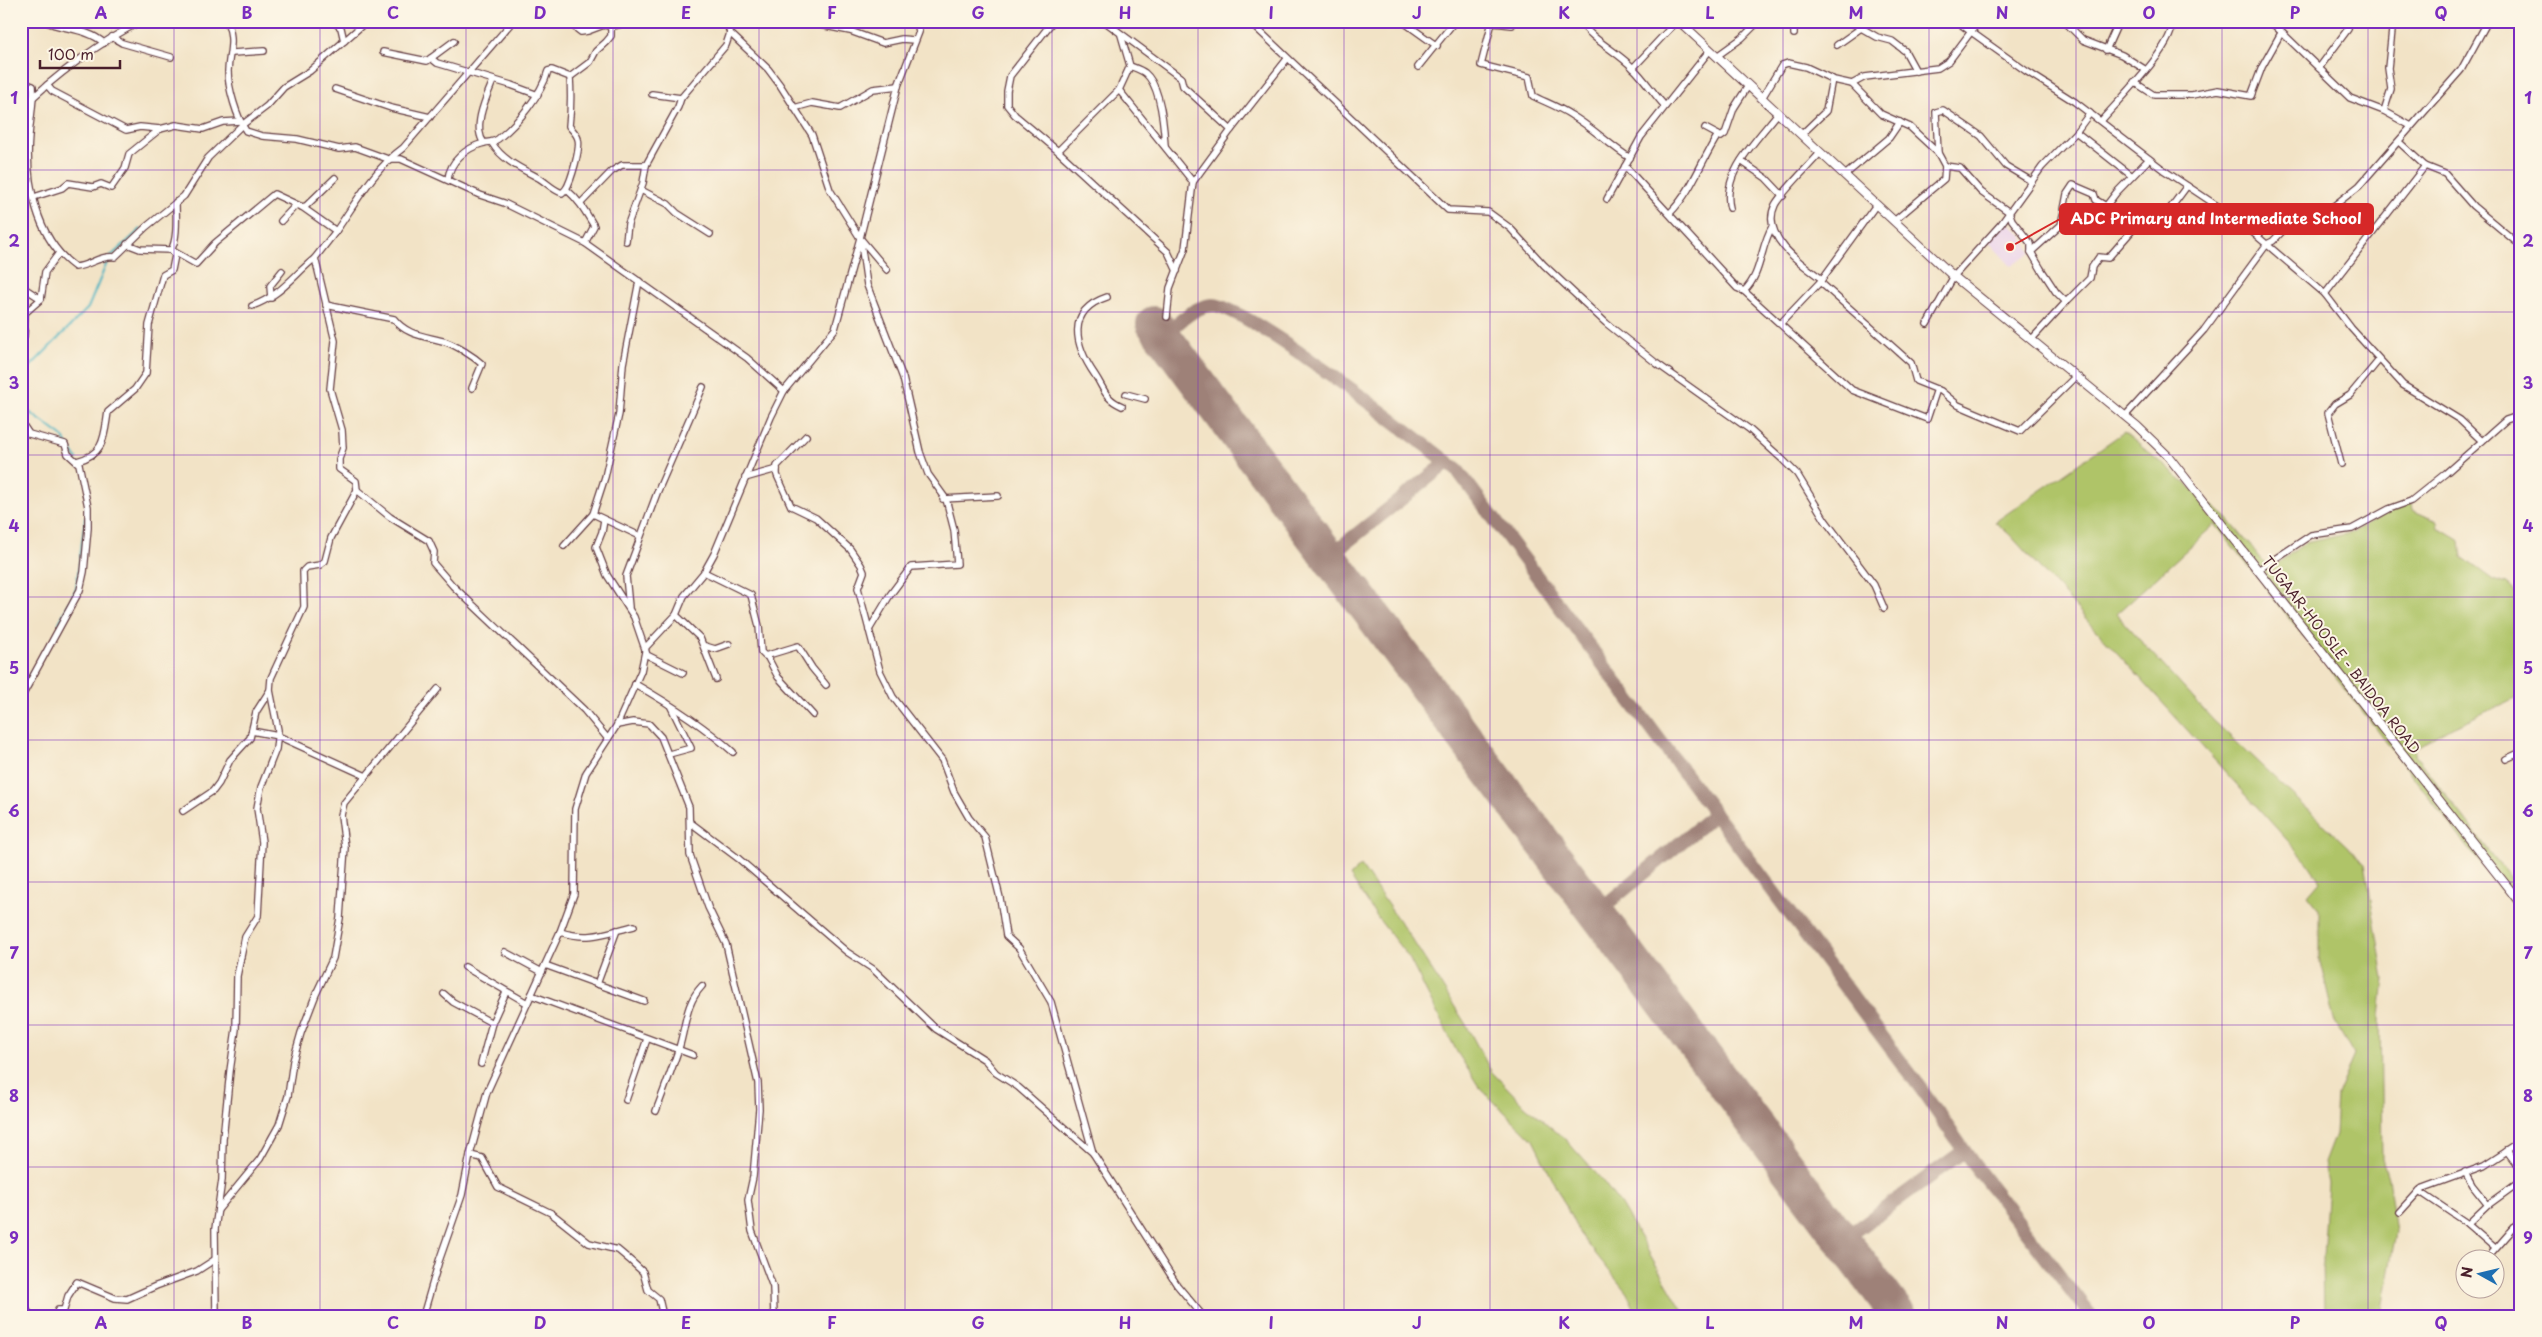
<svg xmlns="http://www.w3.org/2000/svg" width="2542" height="1337" font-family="'Playpen Sans',sans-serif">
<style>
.built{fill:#ead1ec}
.green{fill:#afc468;stroke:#7c724a}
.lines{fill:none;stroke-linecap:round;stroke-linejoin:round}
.stream{stroke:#46b4c2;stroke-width:2}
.taxiway{stroke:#9e8178;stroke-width:14}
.runway{stroke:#9e8178;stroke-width:36}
.minor-casing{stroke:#633c42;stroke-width:8}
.major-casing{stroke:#633c42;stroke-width:10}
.minor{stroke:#fff;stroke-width:5.5}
.major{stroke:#fff;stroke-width:8}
.grid{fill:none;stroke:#7b2cbf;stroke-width:1;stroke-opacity:0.55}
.labels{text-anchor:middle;stroke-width:4;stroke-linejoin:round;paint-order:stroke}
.street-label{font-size:14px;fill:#4a1f2b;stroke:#fcf5e5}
.leader{fill:none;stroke:#d62828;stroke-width:2}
.callout-dot{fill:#d62828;stroke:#fcf5e5;stroke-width:2}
.callout{fill:#d62828;stroke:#d62828;stroke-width:2}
.callout-label{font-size:15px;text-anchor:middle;font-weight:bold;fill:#fff}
.neatline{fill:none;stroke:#7b2cbf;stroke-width:2}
.grid-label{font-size:16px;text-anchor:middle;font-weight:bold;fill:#7b2cbf}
</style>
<rect width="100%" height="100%" fill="#fcf5e5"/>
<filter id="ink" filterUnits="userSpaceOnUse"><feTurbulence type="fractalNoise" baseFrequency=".02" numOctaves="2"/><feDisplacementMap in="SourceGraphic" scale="10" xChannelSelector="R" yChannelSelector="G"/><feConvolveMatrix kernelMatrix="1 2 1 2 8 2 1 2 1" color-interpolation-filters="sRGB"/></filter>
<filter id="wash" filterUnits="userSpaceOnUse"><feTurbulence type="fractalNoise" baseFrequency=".0096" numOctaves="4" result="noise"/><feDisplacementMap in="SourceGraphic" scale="20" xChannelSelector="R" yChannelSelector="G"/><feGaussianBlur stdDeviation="1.12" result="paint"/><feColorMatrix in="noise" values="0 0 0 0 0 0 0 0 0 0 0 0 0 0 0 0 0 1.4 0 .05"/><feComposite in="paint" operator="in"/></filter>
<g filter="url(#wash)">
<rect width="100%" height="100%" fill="#f2e3c6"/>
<polygon class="built" points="2007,221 2023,237 2031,253 2011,266 1988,241"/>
<g class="green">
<polygon points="2124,432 2227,518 2270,569 2305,543 2355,532 2387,511 2410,502 2414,511 2437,521 2438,528 2460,541 2462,557 2493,580 2506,584 2521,598 2521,696 2452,727 2416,748 2415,755 2521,892 2521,916 2332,672 2215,524 2116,614 2214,721 2365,863 2384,979 2380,1016 2382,1158 2388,1178 2396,1232 2382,1309 2388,1316 2324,1316 2323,1257 2328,1184 2324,1163 2335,1134 2337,1095 2354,1055 2334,1020 2319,958 2319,909 2308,895 2320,881 2308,863 2010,535 1995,522"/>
<polygon points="1361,866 1415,944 1465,1023 1491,1071 1521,1102 1566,1140 1601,1179 1621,1205 1686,1316 1638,1316 1627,1293 1579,1233 1533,1140 1479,1087 1457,1052 1409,958 1377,917 1350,876"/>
</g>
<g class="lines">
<g class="stream">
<polyline points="111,256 141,229"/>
<polyline points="21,376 88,308 108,260"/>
<polyline points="21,406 62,436 77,459"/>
<polyline points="59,623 76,589 85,518"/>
<polyline points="21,691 31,673"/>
</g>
<g class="taxiway">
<path d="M1163,336c15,-12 30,-30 50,-31 31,-1 212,139 245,166l464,619 50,72 119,154"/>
<polyline points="1328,557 1448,462"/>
<polyline points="1596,913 1715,814"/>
<polyline points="1842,1240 1964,1151"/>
</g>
<polyline class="runway" points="1154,324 1899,1316"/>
</g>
</g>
<g filter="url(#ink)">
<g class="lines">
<g class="minor-casing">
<g id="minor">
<path d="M44,21c20,9 43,7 60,22"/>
<path d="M227,21c8,21 2,30 1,50 0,17 9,47 18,60l16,5 35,3 42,10 16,-2 33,12h13l79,36 24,8 81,40"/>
<polyline points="333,21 341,28 344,41"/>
<polyline points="726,21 730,33 768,69 780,85 812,135 830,190 860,238 887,270"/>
<polyline points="801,21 850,31 883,43 902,39 914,40"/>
<polyline points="1053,21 1010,76 1007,91 1007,105 1015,115 1058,151 1168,252 1177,271"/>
<polyline points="1104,21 1181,78 1183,86 1231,130 1193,182 1185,249 1170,288 1167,317"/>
<polyline points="1249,21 1448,210 1488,212 1510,228 1544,265 1606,323 1656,363 1749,429 1782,459 1797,474 1825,520 1874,585 1884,608"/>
<polyline points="1402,21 1437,46"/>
<path d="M1513,21l-1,4 -18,-2 -3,3 -10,39 48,12 4,19c12,6 26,11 38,19 21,12 38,30 59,43"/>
<path d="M1580,21c11,18 36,30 52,46 12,11 21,26 32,38"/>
<polyline points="1849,21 1877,37 1892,41 1905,51 1916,71"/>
<polyline points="1956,21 2026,71 2075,102 2165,171 2237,219 2325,294 2351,328 2403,385 2460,420 2482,441"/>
<polyline points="2064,21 2083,40 2122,55 2146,70"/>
<polyline points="2270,21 2350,98 2384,111 2411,126"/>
<polyline points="572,25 581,32 588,31 604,25 611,27 633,21"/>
<polyline points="1794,34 1794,21"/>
<polyline points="112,37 122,43 171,57"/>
<polyline points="1837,45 1861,28"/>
<polyline points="2106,50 2119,21"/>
<polyline points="383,52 427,61 431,58 437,63 511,85 538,95"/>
<polyline points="232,53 264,51"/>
<polyline points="1717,56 1742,38 1759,21"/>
<polyline points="431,58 454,41"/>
<path d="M1130,66c5,2 11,4 15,7 16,13 19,54 20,73"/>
<polyline points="1418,67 1455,21"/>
<polyline points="1633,68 1677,21"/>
<polyline points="2319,68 2348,29"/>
<path d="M570,77c1,16 1,33 -1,49 3,4 8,8 9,13 3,9 -7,42 -12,50 14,12 19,22 28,37l-9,17 162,115 37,33"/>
<path d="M21,82l12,4c1,16 -3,34 -4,50 -4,44 7,103 46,131 14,-1 25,-12 40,-10l31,-30 38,-31 24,-38 34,-33 25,-19 17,-19 26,-16 57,-50"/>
<polyline points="2134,82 2154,95 2192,95 2218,90 2251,96 2262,67 2281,33"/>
<polyline points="1852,84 1865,77 1938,68 1949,61 1979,21"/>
<polyline points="47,85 52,91 126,130 140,127 160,129"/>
<polyline points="335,89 391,108 430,117"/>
<polyline points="1119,90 1193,182"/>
<polyline points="652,94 681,98"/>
<polyline points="1762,98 1782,65 1788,63 1806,67 1834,80 1852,84 1881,114 1910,127 1938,153 1945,166 1944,179 1894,221"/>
<polyline points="794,108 812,103 840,108 873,89 898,86"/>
<path d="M21,109c32,-32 80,-68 121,-88"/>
<polyline points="2384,111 2391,89 2388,68 2393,21"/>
<path d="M2101,121c16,-19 76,-77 71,-100"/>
<polyline points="1705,128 1718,135"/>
<polyline points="1231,130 1287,59"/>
<polyline points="2076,132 2132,176"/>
<polyline points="1801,135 1826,111 1832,79"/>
<polyline points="2399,142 2425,166 2445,174 2473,206 2521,246"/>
<path d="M484,143c-12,-16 2,-45 9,-62"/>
<path d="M492,143c10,17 30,26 47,35 8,5 14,12 23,15l4,-4"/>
<polyline points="1058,151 1119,90 1130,66 1121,35"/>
<path d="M1820,153c-10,12 -39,40 -45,52 -15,31 26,59 47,74"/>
<polyline points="1938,153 1936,112 1943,110 1981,136 2006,166 2031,181"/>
<polyline points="1741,161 1766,178 1783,196"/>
<polyline points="1625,166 1737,288 1744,291 1852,390 1927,419 1937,389"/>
<polyline points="1945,166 1960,168 1981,192 2009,212 2012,220 2031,244 2031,252 2041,269 2056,292 2066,302 2031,340"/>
<polyline points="1845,175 1889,138 1900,122"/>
<path d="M448,179c2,-18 18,-31 36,-36 6,-2 9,0 14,-4 20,-16 43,-44 50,-68l4,-1 18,7 20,-15 6,-11 10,-9 5,-6v-9"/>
<polyline points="641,190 668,204 677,213 710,234"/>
<polyline points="34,197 62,188 68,183 93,187 101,184 111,188 125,168 129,154 160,129 176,125 203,129 223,122 240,121"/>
<polyline points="1607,199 1641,137 1710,50"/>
<polyline points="582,202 612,171 622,165 646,165"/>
<polyline points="302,207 306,206 335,178"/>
<path d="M1730,208c-9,-35 28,-69 48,-95"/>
<path d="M1670,213c22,-22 31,-52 48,-78l3,2 4,-3 9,-26 14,-22"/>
<polyline points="281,221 296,205"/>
<polyline points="626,241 628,224 643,183 646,165 678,107 681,98 726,45 730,33"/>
<polyline points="861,243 867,285 903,378 920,452 928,474 946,499 954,530 957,564 911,567 890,595 869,630"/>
<path d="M127,244l13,5 31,1 25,14 19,-21 59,-49 28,13 34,24c21,-30 38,-62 67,-83l110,-127"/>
<polyline points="2031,252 2061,225 2067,194 2073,185 2094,194 2096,200 2106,206 2116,193 2149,159"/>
<polyline points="1820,282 1911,363 1916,381 1941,391 1958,405 1972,411 2020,431 2076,376"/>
<polyline points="21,286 41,299"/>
<path d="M1744,291c18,-17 16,-44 28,-64"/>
<polyline points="2325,294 2425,166"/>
<path d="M1107,297c-42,14 -32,49 -12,78 10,15 9,23 27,31"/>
<polyline points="271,298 270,286 282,271"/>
<polyline points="2066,302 2090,278 2092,267 2099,257 2108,258 2143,218 2158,225 2187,186"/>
<path d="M326,305l68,14c13,17 32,17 52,23 11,4 27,14 36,22l-10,24"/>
<path d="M252,306c28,-10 40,-29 63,-48"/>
<polyline points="1781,323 1820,282 1876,205"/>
<polyline points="1927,324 1954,276 2001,224 2042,167 2076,132 2090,113"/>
<polyline points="21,339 24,336 25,313 41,299 45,272 59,253"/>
<polyline points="1126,394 1145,399"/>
<polyline points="2125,416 2204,330 2267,244 2273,241 2295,218 2305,221 2312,218 2330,209 2359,186 2461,70 2488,21"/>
<polyline points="21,422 29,434 65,444 68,454 79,464 88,507 88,528 84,572 80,590 21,698"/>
<polyline points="806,436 777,466 777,475 791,506 816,518 850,549 861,565 864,572 858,588 880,671 893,697 942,760 954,792 969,818 985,837 1000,898 1006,936 1019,948 1051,1002 1093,1153"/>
<path d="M77,461c28,-7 27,-24 31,-49l27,-23 11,-16 3,-48 14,-50 9,-5 3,-15 -4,-5c7,-11 5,-34 5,-48"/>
<polyline points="2341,464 2328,413 2335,404 2350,395 2379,360"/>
<polyline points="745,478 777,469"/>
<polyline points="357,490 390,517 429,541 434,552 433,563 453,586 584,710 608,739"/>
<polyline points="943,499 998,496"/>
<polyline points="593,514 640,536"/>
<polyline points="604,520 602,532 596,547 607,575 634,617 647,655 683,673"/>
<polyline points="564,546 593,514 605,477 619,414 623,364 639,281"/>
<polyline points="2258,570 2311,535 2352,529 2389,509 2411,501 2446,473 2506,420 2521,415"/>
<polyline points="704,572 751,595 759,626 761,652 765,656 798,646 812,668 826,685"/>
<polyline points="629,607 626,576 657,493 703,387"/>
<polyline points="676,615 700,638 716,679"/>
<polyline points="705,646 715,649 729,644"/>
<polyline points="767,656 778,677 813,715"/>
<path d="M635,684c35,20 68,41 98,68"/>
<polyline points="617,725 633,722 649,724 661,737 689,807 690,855 708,907 726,944 758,1083 759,1109 753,1177 748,1200 752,1231 773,1287 774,1316"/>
<polyline points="252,731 278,736 366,776"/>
<polyline points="669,754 691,748 671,707"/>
<polyline points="2506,759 2521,752"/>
<polyline points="183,811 213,791 219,783 230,760 250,738 256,712 270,690"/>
<polyline points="691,823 739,859 847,952 873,969 936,1029 985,1060 996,1073 1018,1087 1093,1153 1177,1285 1203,1316"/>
<path d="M560,932c30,9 45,1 74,-6"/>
<polyline points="505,952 542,972"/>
<polyline points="545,965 644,1001"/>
<polyline points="465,967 527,1003"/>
<polyline points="597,984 617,930"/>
<polyline points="444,994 453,1002 492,1023"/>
<polyline points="531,995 693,1055"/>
<polyline points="481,1064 492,1023 506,992"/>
<polyline points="626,1100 647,1039"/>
<path d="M656,1111c8,-21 16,-42 23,-63 7,-22 6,-44 23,-62"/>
<polyline points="2507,1151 2521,1170"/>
<polyline points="470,1155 482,1158 498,1187 551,1213 589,1243 618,1250 631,1261 643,1272 648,1290 659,1299 663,1316"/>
<polyline points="2465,1172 2472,1185 2488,1205"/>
<polyline points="2419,1191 2465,1222 2495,1248"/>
<polyline points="218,1210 260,1159 279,1125 288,1096 293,1061 301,1033 316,994 333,958 340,918 345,847 341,815 344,803 438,689"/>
<polyline points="2400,1212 2421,1189 2484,1166 2521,1142"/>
<polyline points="2468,1224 2488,1205 2521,1181"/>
<polyline points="2492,1253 2521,1220"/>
<polyline points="21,1302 31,1316"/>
<polyline points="55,1316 58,1310 64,1310 68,1296 77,1282 115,1298 127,1299 156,1286 197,1271 214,1260"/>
<polyline points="216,1316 215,1229 222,1180 223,1139 230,1071 236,1029 237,976 245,937 258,916 262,842 257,808 261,787 276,749 278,730 270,690 271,678 304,607 303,571 307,567 320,565 325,561 331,538 357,490 356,481 339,469 339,459 343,448 342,430 330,389 335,341 315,258 336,231"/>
<polyline points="423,1316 439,1261 462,1195 470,1155 487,1092 560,932 574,894 575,809 586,773 617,725 641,671 646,647 676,615 684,596 704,572 714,554 771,417 784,391 835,329 860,238 898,86 919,32 917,21"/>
</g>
</g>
<g class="major-casing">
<polyline id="major" points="1679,21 1952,275 2137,426 2168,456 2521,904"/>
</g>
<use href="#minor" class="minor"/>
<use href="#major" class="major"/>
</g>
</g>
<path class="grid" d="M174,21v1295M320,21v1295M466,21v1295M613,21v1295M759,21v1295M905,21v1295M1052,21v1295M1198,21v1295M1344,21v1295M1490,21v1295M1637,21v1295M1783,21v1295M1929,21v1295M2076,21v1295M2222,21v1295M2368,21v1295M21,170h2500M21,312h2500M21,455h2500M21,597h2500M21,740h2500M21,882h2500M21,1025h2500M21,1167h2500"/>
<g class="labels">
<g class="street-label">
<text transform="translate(2341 655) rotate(52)" y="5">TUGAAR-HOOSLE - BAIDOA ROAD</text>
</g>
</g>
<path class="leader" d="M2010 247L2060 219"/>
<circle class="callout-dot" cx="2010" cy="247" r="5"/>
<rect class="callout" x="2060" y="204" width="313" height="30" rx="5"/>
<g class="callout-label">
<text x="2216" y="224">ADC Primary and Intermediate School</text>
</g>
<rect width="2542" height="1337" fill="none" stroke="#fcf5e5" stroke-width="55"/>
<g transform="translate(2480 1274) rotate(278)"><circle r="24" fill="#fcf5e5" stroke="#b59f9b"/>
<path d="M0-4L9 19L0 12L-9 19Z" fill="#1f6fb2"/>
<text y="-8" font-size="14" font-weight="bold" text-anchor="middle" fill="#4a1f2b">N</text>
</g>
<path d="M40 60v8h80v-8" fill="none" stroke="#4a1f2b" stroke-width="2.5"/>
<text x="48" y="60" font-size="15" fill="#4a1f2b" stroke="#fcf5e5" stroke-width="4" paint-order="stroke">100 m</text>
<rect x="28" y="28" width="2486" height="1282" class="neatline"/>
<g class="grid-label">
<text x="101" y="19">A</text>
<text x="247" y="19">B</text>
<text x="393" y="19">C</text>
<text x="540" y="19">D</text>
<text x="686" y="19">E</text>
<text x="832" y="19">F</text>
<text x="978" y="19">G</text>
<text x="1125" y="19">H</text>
<text x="1271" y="19">I</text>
<text x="1417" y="19">J</text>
<text x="1564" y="19">K</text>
<text x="1710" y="19">L</text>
<text x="1856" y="19">M</text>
<text x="2002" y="19">N</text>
<text x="2149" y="19">O</text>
<text x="2295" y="19">P</text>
<text x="2441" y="19">Q</text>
<text x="14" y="104">1</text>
<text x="2528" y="104">1</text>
<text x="14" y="247">2</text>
<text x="2528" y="247">2</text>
<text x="14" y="389">3</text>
<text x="2528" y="389">3</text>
<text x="14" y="532">4</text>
<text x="2528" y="532">4</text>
<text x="14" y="674">5</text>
<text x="2528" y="674">5</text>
<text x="14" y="817">6</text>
<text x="2528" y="817">6</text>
<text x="14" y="959">7</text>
<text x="2528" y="959">7</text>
<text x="14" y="1102">8</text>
<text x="2528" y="1102">8</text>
<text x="14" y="1244">9</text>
<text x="2528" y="1244">9</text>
<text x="101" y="1329">A</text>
<text x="247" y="1329">B</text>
<text x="393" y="1329">C</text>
<text x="540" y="1329">D</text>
<text x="686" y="1329">E</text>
<text x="832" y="1329">F</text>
<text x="978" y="1329">G</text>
<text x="1125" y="1329">H</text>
<text x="1271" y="1329">I</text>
<text x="1417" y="1329">J</text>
<text x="1564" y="1329">K</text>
<text x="1710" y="1329">L</text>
<text x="1856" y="1329">M</text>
<text x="2002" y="1329">N</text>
<text x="2149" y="1329">O</text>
<text x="2295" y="1329">P</text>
<text x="2441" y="1329">Q</text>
</g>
</svg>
